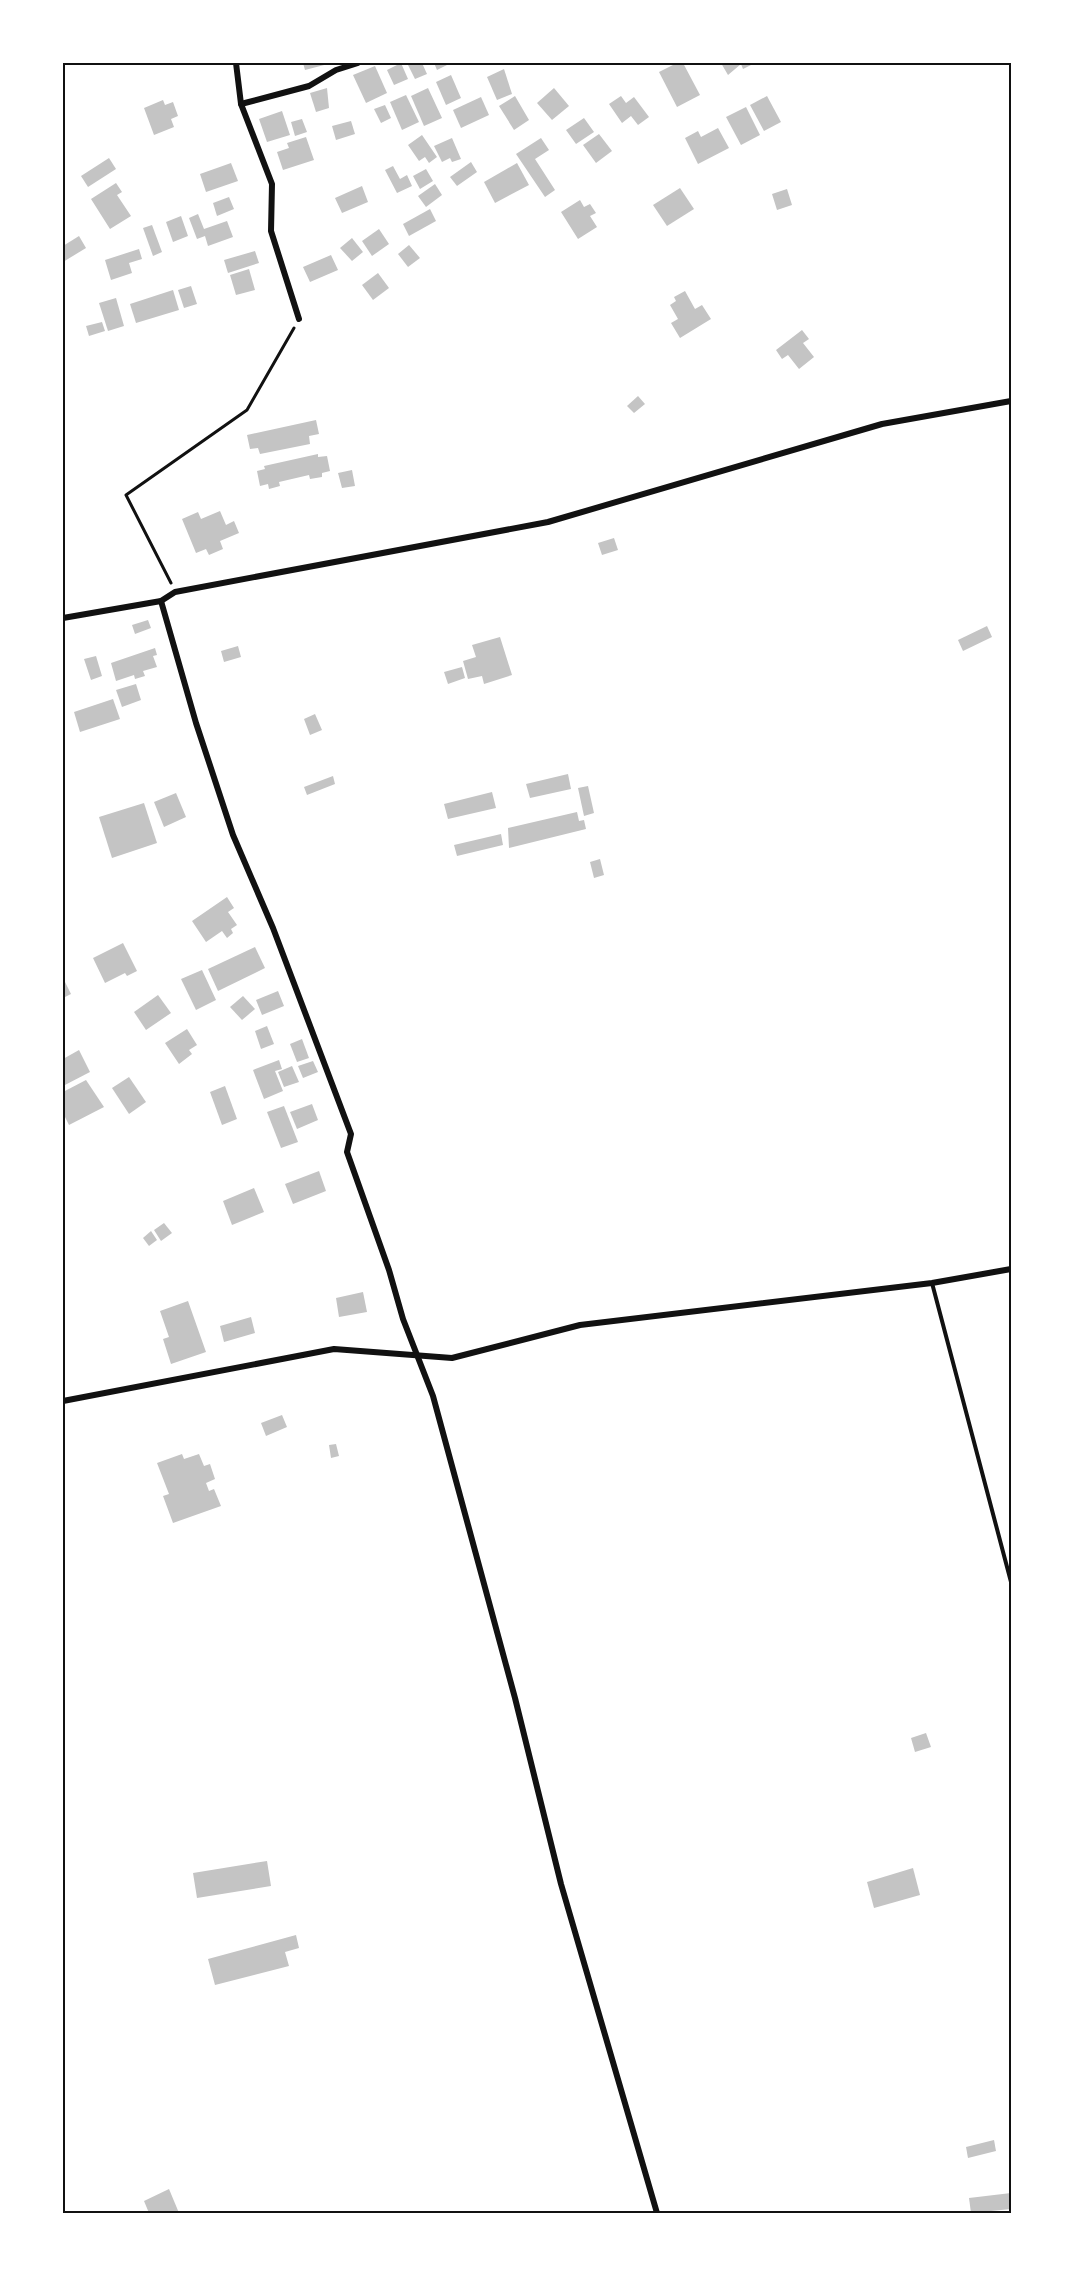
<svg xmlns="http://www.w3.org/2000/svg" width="1074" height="2276" font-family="'PT Sans Narrow',sans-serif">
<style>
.building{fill:#c4c4c4}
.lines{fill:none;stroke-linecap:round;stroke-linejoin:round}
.path{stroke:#111;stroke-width:3}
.service{stroke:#111;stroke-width:4}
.minor{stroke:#111;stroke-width:6}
.neatline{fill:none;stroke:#111;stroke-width:2}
</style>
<rect width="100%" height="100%" fill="#fff"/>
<g class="building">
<polygon points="303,63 327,63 328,64 305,70"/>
<polygon points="401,63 408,79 394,85 387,70"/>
<polygon points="407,63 422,63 427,74 415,79"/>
<polygon points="434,63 451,63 437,70"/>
<polygon points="677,63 683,63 700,95 677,107 659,72"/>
<polygon points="721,63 755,63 743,69 741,64 728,75"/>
<polygon points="375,66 387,93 366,103 353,75"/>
<polygon points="504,69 512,94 497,100 487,77"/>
<polygon points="451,75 461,98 446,105 436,82"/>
<polygon points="327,88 329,108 316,112 310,93"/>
<polygon points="428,88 442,118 424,126 411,96"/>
<polygon points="554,88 569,106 552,120 537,103"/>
<polygon points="406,95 419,122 402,130 390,102"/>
<polygon points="515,96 529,120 514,130 499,106"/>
<polygon points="621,96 626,103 634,97 649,117 638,125 631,116 622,123 609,104"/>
<polygon points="767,96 781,122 764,131 750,105"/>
<polygon points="481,97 489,115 461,128 453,110"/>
<polygon points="163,100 165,105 173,102 178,116 171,119 174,127 154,135 144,108"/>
<polygon points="385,105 391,118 381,123 374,109"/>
<polygon points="746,107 760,135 741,145 726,117"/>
<polygon points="282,111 290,135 267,142 259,119"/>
<polygon points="584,118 594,132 576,144 566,130"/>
<polygon points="302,119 307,132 295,136 291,122"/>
<polygon points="351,121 355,134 336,140 332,126"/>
<polygon points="718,128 729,148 698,164 685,138 698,131 701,137"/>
<polygon points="599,134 612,151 596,163 583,145"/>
<polygon points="422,135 437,157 429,163 425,157 419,161 408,145"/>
<polygon points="306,137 314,160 283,170 277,152 289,148 287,143"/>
<polygon points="452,138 461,159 452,162 450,158 442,162 434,146"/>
<polygon points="541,138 549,150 535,159 555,190 545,197 516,154"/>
<polygon points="109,158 116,169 88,187 81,176"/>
<polygon points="471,162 477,172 457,186 450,177"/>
<polygon points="231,163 238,181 206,192 200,174"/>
<polygon points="517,163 529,185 495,203 484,182"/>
<polygon points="393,166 400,179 407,175 412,186 397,193 385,170"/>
<polygon points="426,169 433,181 420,189 413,176"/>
<polygon points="116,183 122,192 117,195 131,216 110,229 91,199"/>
<polygon points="435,184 442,195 426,207 418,196"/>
<polygon points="362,186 368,202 342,213 335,198"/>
<polygon points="680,188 694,209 667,226 653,205"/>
<polygon points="787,189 792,205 777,210 772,194"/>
<polygon points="229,197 234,209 217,216 213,203"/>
<polygon points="580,200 584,207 590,204 596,213 590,216 597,227 578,239 561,212"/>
<polygon points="430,209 436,221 409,236 403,224"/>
<polygon points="198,214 204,229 227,221 233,237 208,246 205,236 197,239 189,218"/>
<polygon points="181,216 188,236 173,242 166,222"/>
<polygon points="152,225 162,252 153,256 143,228"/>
<polygon points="379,229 389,244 372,256 362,241"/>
<polygon points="79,236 86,248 63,262 63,246"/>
<polygon points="352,238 363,252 352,261 340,248"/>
<polygon points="409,245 420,258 408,267 398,254"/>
<polygon points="139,249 142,259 129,263 132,273 111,280 105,260"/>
<polygon points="255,251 259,263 228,273 224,260"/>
<polygon points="331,255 338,270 310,282 303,267"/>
<polygon points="249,269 255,290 236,295 230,275"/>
<polygon points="378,273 389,288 373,300 362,285"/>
<polygon points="191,286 197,304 184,308 178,290"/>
<polygon points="173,290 179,310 136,323 130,304"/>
<polygon points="685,291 695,309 702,305 711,319 680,338 671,323 678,319 670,305 676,301 674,297"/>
<polygon points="116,298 124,326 108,331 99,303"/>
<polygon points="102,322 105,331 89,336 86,326"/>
<polygon points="802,330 809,339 803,343 814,357 799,369 788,355 782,359 776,350"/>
<polygon points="638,396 645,404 634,413 627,406"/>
<polygon points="316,420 319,434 309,436 310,444 260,454 258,448 250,449 247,435"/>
<polygon points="318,454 318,457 327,456 330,471 322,473 322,477 310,479 309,475 279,482 280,486 269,489 268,484 260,486 257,471 265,469 264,466"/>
<polygon points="352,470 355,486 342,488 338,473"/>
<polygon points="220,511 226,525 234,521 239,533 220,541 223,549 209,555 206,549 196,553 182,519 198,512 201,519"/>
<polygon points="614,538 618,550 602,555 598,543"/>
<polygon points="148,620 151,628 135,634 132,625"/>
<polygon points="987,626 992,637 963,651 958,640"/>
<polygon points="500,637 512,675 484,684 482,676 468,679 463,661 476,657 472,645"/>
<polygon points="238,646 241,657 224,662 221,651"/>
<polygon points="155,648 157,655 153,656 157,667 143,671 145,676 135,679 134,675 116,681 111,663"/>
<polygon points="96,656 102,676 91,680 84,659"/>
<polygon points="462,667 465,678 448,684 444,672"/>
<polygon points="136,684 141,700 122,707 116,690"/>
<polygon points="113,699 120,719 80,732 74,712"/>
<polygon points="315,714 322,730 310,735 304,719"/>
<polygon points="568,774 571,789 530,798 526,784"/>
<polygon points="333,776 335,784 307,795 304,787"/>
<polygon points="588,786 594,813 584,816 578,788"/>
<polygon points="492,792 496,808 448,819 444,804"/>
<polygon points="176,793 186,817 164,827 154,802"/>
<polygon points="144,803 157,843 112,858 99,817"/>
<polygon points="577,812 579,821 584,820 586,829 509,848 508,828"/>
<polygon points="501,834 503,845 457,856 454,845"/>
<polygon points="600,859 604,875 594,878 590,862"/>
<polygon points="227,897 234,908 228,912 237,925 231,929 233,933 227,938 222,931 206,942 192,921"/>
<polygon points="123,943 137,971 127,976 125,973 105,983 93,958"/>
<polygon points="255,947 265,968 218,991 208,969"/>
<polygon points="202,970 216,1000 196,1010 181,979"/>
<polygon points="63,978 71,994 63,998"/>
<polygon points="278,991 284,1006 262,1015 256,1000"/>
<polygon points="158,995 171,1013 146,1030 134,1012"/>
<polygon points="243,996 255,1009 242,1020 230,1007"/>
<polygon points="267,1026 274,1044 261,1049 255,1031"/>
<polygon points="187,1029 197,1045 189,1050 192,1054 179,1064 165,1043"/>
<polygon points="302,1039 309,1058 297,1062 290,1044"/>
<polygon points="79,1050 90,1072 63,1086 63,1059"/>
<polygon points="279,1060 282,1069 275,1071 283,1091 264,1099 253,1070"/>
<polygon points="313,1061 318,1072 303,1078 298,1066"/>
<polygon points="292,1066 299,1082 284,1087 278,1072"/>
<polygon points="129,1077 146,1102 129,1114 112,1088"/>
<polygon points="86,1080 104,1107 69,1125 63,1113 63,1092"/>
<polygon points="225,1086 237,1119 222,1125 210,1092"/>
<polygon points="312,1104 318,1120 297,1129 290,1112"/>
<polygon points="284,1106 298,1142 281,1148 267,1112"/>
<polygon points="319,1171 326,1191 293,1204 285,1184"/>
<polygon points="254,1188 264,1212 232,1225 223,1201"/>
<polygon points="164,1223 172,1233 161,1241 154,1230"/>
<polygon points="151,1231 157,1240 149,1246 143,1238"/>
<polygon points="363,1292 367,1312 339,1317 336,1298"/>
<polygon points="188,1301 206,1352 171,1364 163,1339 169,1337 160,1311"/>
<polygon points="251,1317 255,1333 224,1342 220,1326"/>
<polygon points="282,1415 287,1427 266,1436 261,1423"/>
<polygon points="336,1444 339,1456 331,1458 329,1445"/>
<polygon points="182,1454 184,1459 199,1454 204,1466 210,1464 215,1479 206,1483 209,1491 214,1489 221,1506 173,1523 163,1496 169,1494 157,1463"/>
<polygon points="926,1733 931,1747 915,1752 911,1738"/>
<polygon points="267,1861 271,1886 197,1898 193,1873"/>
<polygon points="913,1868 920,1895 874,1908 867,1882"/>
<polygon points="296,1935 299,1948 285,1952 289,1966 215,1985 208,1959"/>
<polygon points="994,2140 996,2151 968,2158 966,2147"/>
<polygon points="169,2189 179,2213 149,2213 144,2201"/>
<polygon points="1011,2193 1011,2209 971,2213 969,2198"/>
</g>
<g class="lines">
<polyline class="path" points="171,583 126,495 247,410 294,328"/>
<polyline class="service" points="932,1283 1011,1582"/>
<g class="minor">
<polyline points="236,63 241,104 272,184 271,231 299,319"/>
<polyline points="241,104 309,86 336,70 358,63"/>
<polyline points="161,601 196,723 233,835 273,928 351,1134 347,1152 389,1270 403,1319 433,1396 515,1698 561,1884 657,2213"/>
<polyline points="63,618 161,601 175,592 548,522 882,424 1011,401"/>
<polyline points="63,1401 334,1349 452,1358 580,1325 932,1283 1011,1269"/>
</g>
</g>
<rect width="1074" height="2276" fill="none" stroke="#ffffff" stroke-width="129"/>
<rect x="64" y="64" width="946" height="2148" class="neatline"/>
</svg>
